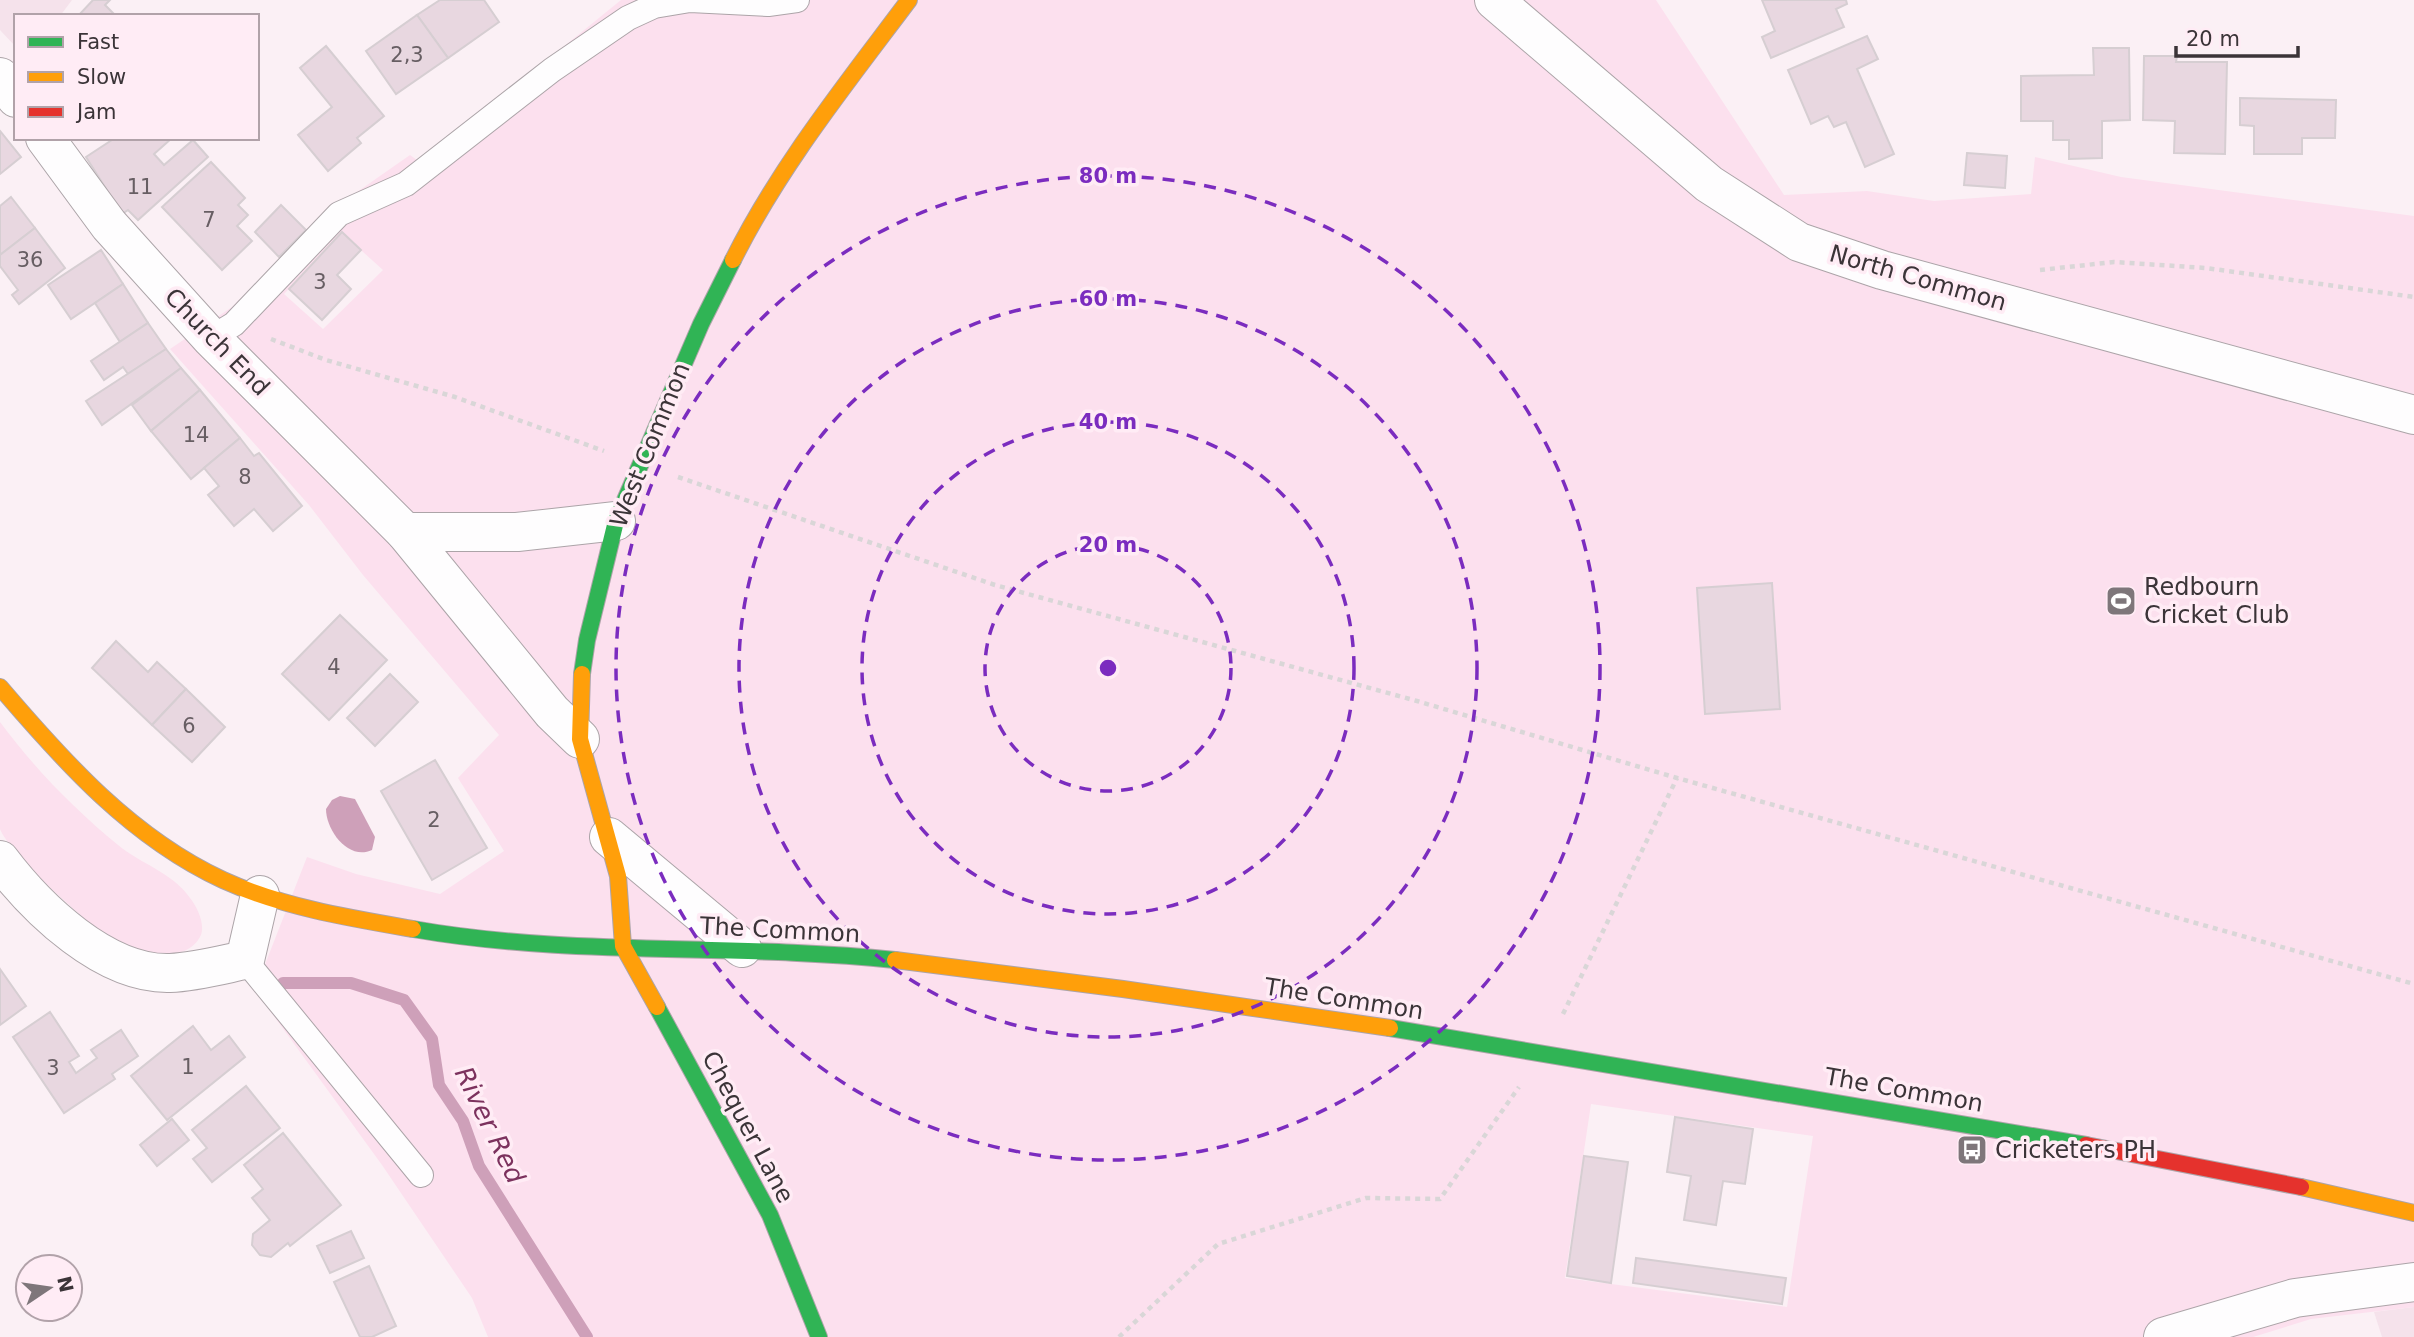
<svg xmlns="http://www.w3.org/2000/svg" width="2414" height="1337" font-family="'DejaVu Sans',sans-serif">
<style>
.built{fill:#f5e2eb}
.green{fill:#fce0ee;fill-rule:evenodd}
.water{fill:#cea0b9}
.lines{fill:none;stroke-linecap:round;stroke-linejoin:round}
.stream{stroke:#cea0b9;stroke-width:12}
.building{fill:#e8d7e0;stroke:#d6ced2;stroke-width:2}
.lane-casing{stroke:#aca4a8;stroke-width:26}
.street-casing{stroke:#aca4a8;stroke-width:40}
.fast-casing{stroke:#aca4a8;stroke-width:18}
.slow-casing{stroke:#aca4a8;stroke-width:18}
.jam-casing{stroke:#aca4a8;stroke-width:18}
.path{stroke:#d9d6d7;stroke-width:4.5;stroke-dasharray:5 5;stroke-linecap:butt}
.lane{stroke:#fefdfe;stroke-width:24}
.street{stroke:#fefdfe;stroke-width:38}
.fast{stroke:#30b455;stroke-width:16}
.slow{stroke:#ff9f0a;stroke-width:16}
.jam{stroke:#e5322d;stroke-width:16}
.ring{fill:none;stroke:#7b2cbf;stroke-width:3.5;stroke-dasharray:12 9}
.labels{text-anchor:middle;stroke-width:7;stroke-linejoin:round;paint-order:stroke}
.number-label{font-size:21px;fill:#675e63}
.street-label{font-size:24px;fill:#3b3438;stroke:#ffecf5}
.poi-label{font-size:24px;fill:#3b3438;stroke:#ffecf5;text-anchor:start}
.water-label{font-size:26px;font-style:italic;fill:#7c325e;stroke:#ffecf5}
.centre{fill:#7b2cbf;stroke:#ffecf5;stroke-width:3.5}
.ring-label{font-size:21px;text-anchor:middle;font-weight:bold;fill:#7b2cbf;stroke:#ffecf5;stroke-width:7;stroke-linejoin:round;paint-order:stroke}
</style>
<rect width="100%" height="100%" fill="#fbf0f5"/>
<g class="built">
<polygon points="0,0 72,0 60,16 16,16 16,47 0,30"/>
<polygon points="2414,1307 2414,1337 2382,1337 2374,1312"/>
</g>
<g class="green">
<path d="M621,0h1035l128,195 83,-4 67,10 97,-7 4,-37 86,20 293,39v1091l-103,12 -58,18h-1765l-16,-39 -90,-133 -127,-175 52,-133 49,17 84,20 64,-43 -46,-73 41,-43 -136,-160 -54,-70 -139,-156 62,-42 105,-101 73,-51 11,8zM342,233l41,37 -60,59 -39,-35zM1591,1104l222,32 -26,171 -222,-29z"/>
<path d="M0,722c34,46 74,87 118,123 23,19 55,28 72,53 8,10 16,28 10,39 -14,26 -55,18 -78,9 -24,-11 -113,-93 -122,-117 0,-13 0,-88 0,-107z"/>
</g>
<path class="water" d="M340,796l15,3 20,38 -3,13c-24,11 -46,-20 -46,-41l6,-9z"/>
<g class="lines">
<polyline class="stream" points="283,983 351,983 404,1000 432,1039 439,1085 463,1121 479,1166 587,1337"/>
</g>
<g class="building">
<polygon points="93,0 110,0 105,5 116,16 78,16"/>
<polygon points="440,0 484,0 499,22 448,58 417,15"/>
<polygon points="1762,0 1846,0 1847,4 1836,9 1844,27 1771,58 1762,37 1775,31"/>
<polygon points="417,15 448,58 396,94 366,51"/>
<polygon points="1867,36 1878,59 1857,69 1894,154 1865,167 1846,122 1834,127 1828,116 1811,124 1788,70"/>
<polygon points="326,46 384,116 357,138 361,143 328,171 298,135 332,107 300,68"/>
<polygon points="2093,48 2129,48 2130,120 2102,121 2102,158 2069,159 2069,140 2053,140 2053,121 2021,121 2021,76 2094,75"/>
<polygon points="2144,56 2177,56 2176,62 2227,62 2225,154 2174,153 2175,121 2143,120"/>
<polygon points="2240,98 2336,100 2335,138 2302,138 2302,154 2254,154 2254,126 2240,125"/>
<polygon points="0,131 21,157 0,174"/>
<polygon points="115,138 172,138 154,154 164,165 193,140 208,157 138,220 128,210 122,214 86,157"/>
<polygon points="1967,153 2007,156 2005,188 1964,185"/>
<polygon points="211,162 245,198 238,205 248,215 237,226 252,241 222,270 162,207"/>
<polygon points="11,197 35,228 0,255 0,206"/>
<polygon points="281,205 306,230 279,257 255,232"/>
<polygon points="35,228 65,268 19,304 12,295 18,290 0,266 0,255"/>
<polygon points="342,232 361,250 337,275 351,289 322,320 289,289"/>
<polygon points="101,250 123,284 71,319 48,285"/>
<polygon points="123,284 148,323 120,342 95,303"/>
<polygon points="148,323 166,349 128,374 123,367 104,380 91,361"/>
<polygon points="166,349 181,368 102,425 86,401"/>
<polygon points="181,368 200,390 151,431 132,405"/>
<polygon points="200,390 240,438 191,479 151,431"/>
<polygon points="240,438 254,456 259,453 302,506 273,531 254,509 234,526 208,495 219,486 204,468"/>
<polygon points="1772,583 1780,709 1705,714 1697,588"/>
<polygon points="340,615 387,660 329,720 282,674"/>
<polygon points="116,641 148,672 157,662 186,689 152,725 92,668"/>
<polygon points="390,674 418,702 375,746 347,718"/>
<polygon points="186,689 225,727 192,762 152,725"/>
<polygon points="435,760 487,848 432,880 381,791"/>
<polygon points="0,969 26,1006 0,1025"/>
<polygon points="50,1012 79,1056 69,1062 76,1073 97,1058 91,1050 121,1030 138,1056 112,1074 115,1079 64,1113 13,1037"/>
<polygon points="193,1026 211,1050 229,1036 245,1057 167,1120 131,1076"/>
<polygon points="246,1086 280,1128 212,1182 193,1159 207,1148 192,1130"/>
<polygon points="1675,1117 1753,1129 1745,1184 1723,1181 1716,1225 1684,1220 1691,1176 1667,1172"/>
<polygon points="172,1119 189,1140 157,1166 140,1145"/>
<polygon points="283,1133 341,1205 290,1246 288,1243 271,1257 260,1255 252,1245 253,1234 270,1220 252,1198 263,1189 244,1165"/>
<polygon points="1584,1156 1628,1162 1611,1283 1567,1276"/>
<polygon points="351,1231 364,1258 330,1273 317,1246"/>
<polygon points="1636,1258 1786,1278 1782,1304 1633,1283"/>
<polygon points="369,1266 396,1326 372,1337 360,1337 334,1282"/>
</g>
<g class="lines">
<g class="lane-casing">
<g id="lane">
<polyline points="211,338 234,324 339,214 406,184 552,70 628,18 654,6 690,0 768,4 797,0"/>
<polyline points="245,960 421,1175"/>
</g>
</g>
<g class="street-casing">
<g id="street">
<polyline points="1494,0 1709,184 1799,242 1882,270 2414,415"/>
<polyline points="0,77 16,98"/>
<polyline points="45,138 109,225 211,338 405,532 552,712 580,739"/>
<polyline points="405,532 517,532 616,521"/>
<polyline points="609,837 742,948"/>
<path d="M0,860c37,49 105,115 170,113 25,-1 51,-8 75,-13l15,-65"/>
<polyline points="2163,1337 2295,1298 2414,1282"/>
</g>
</g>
<g class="fast-casing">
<g id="fast">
<polyline points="582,674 587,640 616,521 701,324 733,260"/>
<path d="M413,929c158,28 322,14 482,31"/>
<polyline points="657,1007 770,1215 819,1337"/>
<polyline points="1390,1028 2086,1145"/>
</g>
</g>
<g class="slow-casing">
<g id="slow">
<path d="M733,260c47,-94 113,-176 176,-260"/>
<polyline points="582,674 580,739 618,876 623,946 657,1007"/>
<path d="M0,687c64,75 132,151 223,193 59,27 126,38 190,49"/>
<polyline points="895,960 1123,989 1390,1028"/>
<polyline points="2301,1187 2414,1213"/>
</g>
</g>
<g class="jam-casing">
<polyline id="jam" points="2086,1145 2301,1187"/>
</g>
<g class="path">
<polyline points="2040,270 2114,262 2206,268 2414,297"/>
<polyline points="271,339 326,360 455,397 604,451"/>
<polyline points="678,477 995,585 1417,701 1677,778 2414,984"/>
<polyline points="1563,1014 1677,778"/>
<polyline points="1119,1337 1218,1244 1366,1198 1440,1199 1519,1087"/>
</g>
<use href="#lane" class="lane"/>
<use href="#street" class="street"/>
<use href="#fast" class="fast"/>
<use href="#slow" class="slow"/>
<use href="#jam" class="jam"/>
</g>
<g class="ring">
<circle cx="1108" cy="668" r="123"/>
<circle cx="1108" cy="668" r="246"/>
<circle cx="1108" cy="668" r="369"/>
<circle cx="1108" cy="668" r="492"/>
</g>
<defs>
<g id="stadium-square" transform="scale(1.575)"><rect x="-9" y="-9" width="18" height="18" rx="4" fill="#7e767a" stroke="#ffecf5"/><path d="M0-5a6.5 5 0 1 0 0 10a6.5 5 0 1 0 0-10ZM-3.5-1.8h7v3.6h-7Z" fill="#fff"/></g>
<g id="bus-square" transform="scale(1.575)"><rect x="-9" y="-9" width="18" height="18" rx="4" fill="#7e767a" stroke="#ffecf5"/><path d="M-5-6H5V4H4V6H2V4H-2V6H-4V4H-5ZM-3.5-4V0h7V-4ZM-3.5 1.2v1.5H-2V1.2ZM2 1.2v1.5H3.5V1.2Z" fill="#fff"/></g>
</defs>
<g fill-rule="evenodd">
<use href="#stadium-square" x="2121" y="601"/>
<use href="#bus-square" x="1972" y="1150"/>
</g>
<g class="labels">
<g class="number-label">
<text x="407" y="62">2,3</text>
<text x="140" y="194">11</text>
<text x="209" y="227">7</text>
<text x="30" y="267">36</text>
<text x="320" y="289">3</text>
<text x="196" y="442">14</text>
<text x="245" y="484">8</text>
<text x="334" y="674">4</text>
<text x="189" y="733">6</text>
<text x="434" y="827">2</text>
<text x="188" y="1074">1</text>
<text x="53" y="1075">3</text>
</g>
<g class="street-label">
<text transform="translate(1918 278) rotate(16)" y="8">North Common</text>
<text transform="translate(217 342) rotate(46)" y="8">Church End</text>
<text transform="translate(650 445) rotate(-68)" y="8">West Common</text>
<text transform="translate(780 930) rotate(3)" y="8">The Common</text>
<text transform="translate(1344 999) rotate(9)" y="8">The Common</text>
<text transform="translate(1904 1090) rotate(10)" y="8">The Common</text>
<text transform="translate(748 1127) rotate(62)" y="8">Chequer Lane</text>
</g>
<g class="poi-label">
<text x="2144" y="595">Redbourn<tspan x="2144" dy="28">Cricket Club</tspan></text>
<text x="1995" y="1158">Cricketers PH</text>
</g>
<g class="water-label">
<text transform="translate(490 1125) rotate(64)" y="9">River Red</text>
</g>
</g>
<circle cx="1108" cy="668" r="10" class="centre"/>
<g class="ring-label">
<text x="1108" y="183">80 m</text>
<text x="1108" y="306">60 m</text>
<text x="1108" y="429">40 m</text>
<text x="1108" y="552">20 m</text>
</g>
<rect x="14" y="14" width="245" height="126" fill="#ffecf5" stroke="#b1a2a9" stroke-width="2"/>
<rect x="28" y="37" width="35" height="10" fill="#30b455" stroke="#b1a2a9" stroke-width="2"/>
<text x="77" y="49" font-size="21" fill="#3b3438">Fast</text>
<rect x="28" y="72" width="35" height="10" fill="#ff9f0a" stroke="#b1a2a9" stroke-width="2"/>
<text x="77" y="84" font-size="21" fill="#3b3438">Slow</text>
<rect x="28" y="107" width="35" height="10" fill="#e5322d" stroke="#b1a2a9" stroke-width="2"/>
<text x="77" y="119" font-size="21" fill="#3b3438">Jam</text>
<g transform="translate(49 1288) rotate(77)"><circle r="33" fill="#ffecf5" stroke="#b1a2a9" stroke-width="2"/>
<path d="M0-5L12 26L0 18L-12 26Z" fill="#7e767a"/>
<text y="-10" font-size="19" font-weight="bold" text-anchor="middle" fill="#3b3438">N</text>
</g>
<path d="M2176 46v10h122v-10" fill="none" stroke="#3b3438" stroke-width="3.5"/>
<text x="2186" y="46" font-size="21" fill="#3b3438" stroke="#ffecf5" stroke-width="5" paint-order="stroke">20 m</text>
</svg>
